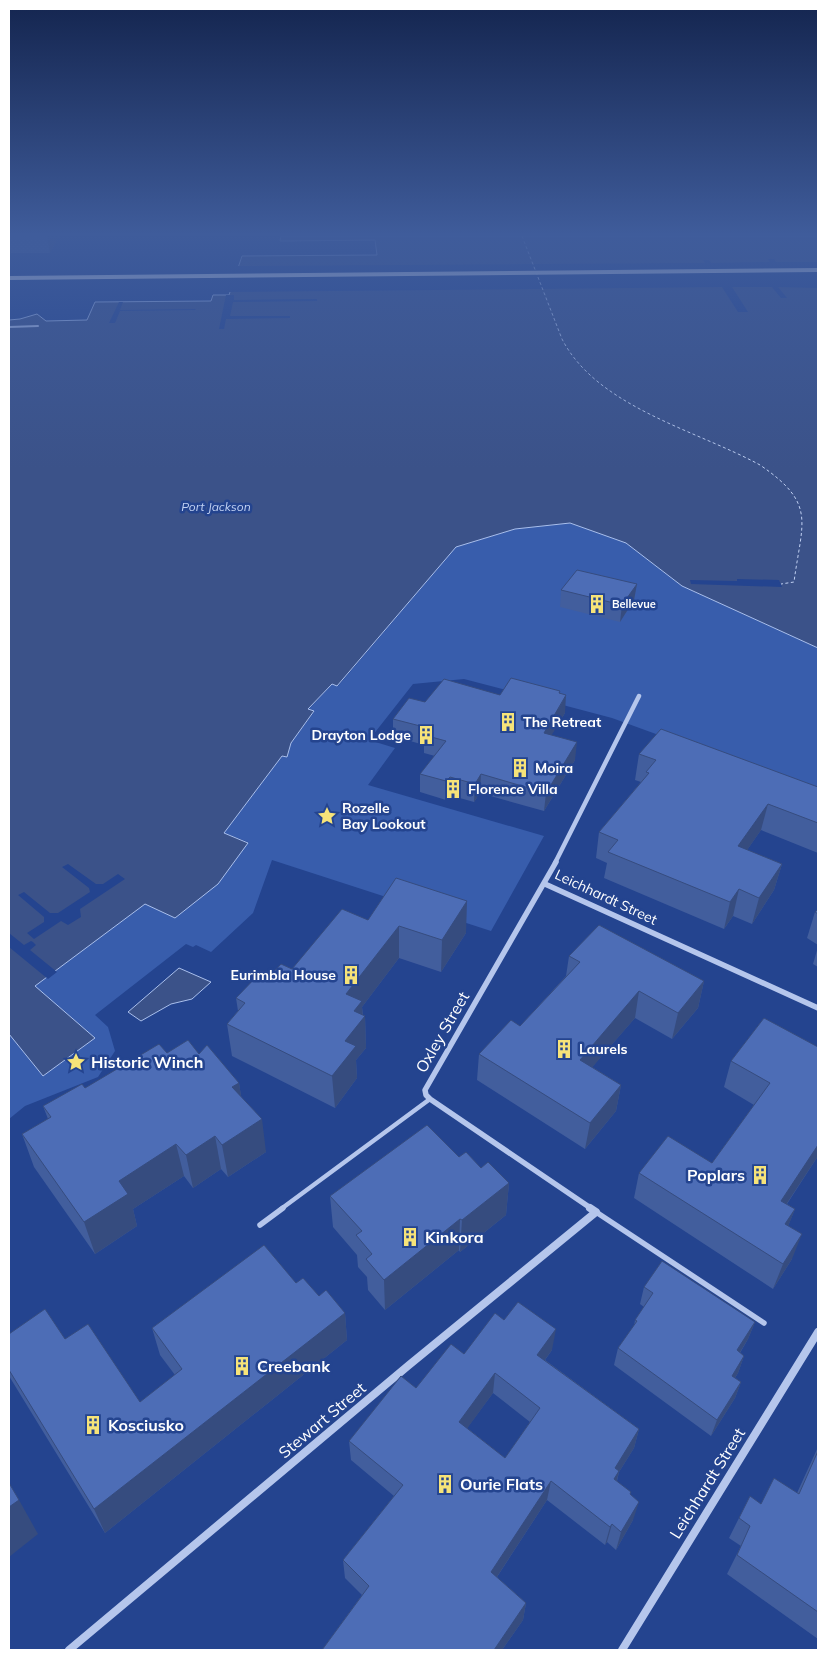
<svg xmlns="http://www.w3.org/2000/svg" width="827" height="1659" font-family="Mulish,sans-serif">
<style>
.green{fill:#385dac}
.water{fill:#3b5289;stroke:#a9bfec}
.pier{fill:#24448f}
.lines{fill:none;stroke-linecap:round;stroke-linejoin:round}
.ferry{stroke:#c1d1f3;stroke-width:1;stroke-dasharray:3 2.5;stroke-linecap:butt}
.service-far2{stroke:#b5c6ec;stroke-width:2}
.service-far1{stroke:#b5c6ec;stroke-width:4.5}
.service{stroke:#b5c6ec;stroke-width:5.5}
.minor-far2{stroke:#b5c6ec;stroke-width:4.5}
.minor-far1{stroke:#b5c6ec;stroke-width:5.5}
.minor{stroke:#b5c6ec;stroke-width:8}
.motorway{fill:#fff;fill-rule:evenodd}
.wall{fill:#425e9d;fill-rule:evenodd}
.shaded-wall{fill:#364c7f}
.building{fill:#4d6db6;stroke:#364c7f;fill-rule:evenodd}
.labels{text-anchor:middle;stroke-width:5;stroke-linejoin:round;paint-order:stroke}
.far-poi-label{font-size:11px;font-weight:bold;fill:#fff;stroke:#24448f;text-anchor:start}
.far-water-label{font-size:12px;font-style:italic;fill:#c1d1f3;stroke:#24448f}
.poi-label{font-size:14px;font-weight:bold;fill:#fff;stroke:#24448f;text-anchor:start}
.street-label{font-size:14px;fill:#fff;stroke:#24448f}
.near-street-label{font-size:16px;fill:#fff;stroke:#24448f}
.near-poi-label{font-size:16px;font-weight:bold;fill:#fff;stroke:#24448f;text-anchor:start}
</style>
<rect width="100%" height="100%" fill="#24448f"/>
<polygon class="green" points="570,523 626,543 682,586 818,648 818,793 612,718 464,679 413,684 369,740 395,748 368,785 544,836 491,931 272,860 253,913 211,952 196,945 193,947 186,944 95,1015 108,1027 115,1051 98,1077 25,1106 9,1119 9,1034 43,1076 95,1038 34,986 145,903 248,842 224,833 282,756 287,757 291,743 314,712 308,710 332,684 338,686 456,547 515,529"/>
<g class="water">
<polygon points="281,236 818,236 818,648 682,586 626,543 570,523 515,529 456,547 337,686 332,684 308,709 314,711 291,743 287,757 282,756 224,833 248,843 218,884 175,918 145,904 35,986 95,1038 43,1076 9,1034 9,320 20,319 37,314 46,321 87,320 95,302 211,301 213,295 229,295 242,256 377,255 375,240 280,241"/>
<polygon points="179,968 211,982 192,999 171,1004 141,1021 128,1012"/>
</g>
<g class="pier">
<polygon points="768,259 774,259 776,262 818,262 818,288 778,287 787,298 781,298 772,287 732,287 748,312 738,312 722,287 227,292 236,268 238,266 705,263 703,260 709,260 711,263 770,262"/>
<polygon points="226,295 234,295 234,300 317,299 317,301 233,302 230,316 290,316 290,318 226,319 224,329 219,329"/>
<polygon points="119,302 123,302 120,310 196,309 195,310 120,311 115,323 109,323"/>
<polygon points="737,579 779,580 782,587 691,584 690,580 737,581"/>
<polygon points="68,864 96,884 103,884 118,874 125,879 80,909 81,917 68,925 61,921 34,939 27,933 44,922 44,917 18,895 24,892 50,913 58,913 90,892 89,888 62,867"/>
<polygon points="9,933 24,945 31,941 33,942 36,945 30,950 57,972 48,979 9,947"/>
</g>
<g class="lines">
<path class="ferry" d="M522,236l40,103c35,68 134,91 198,126 57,39 42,56 34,117l-13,2"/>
<polyline class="service-far2" points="9,327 38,326"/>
<polyline class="service-far1" points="281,1209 430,1099"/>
<g class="service">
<polyline points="596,1212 764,1323"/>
<polyline points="260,1225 283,1208"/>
</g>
<polyline class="minor-far2" points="555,863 639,696"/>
<g class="minor-far1">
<polyline points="556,862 425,1090 426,1095 430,1099 592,1209"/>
<polyline points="545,884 818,1008"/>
</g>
<g class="minor">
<polyline points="69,1650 409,1365 596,1212 590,1208"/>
<polyline points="622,1650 818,1332"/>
</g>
<polygon class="motorway" points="818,268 818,272 9,280 9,276"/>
</g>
<g class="wall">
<polygon points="9,236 59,236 50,253 11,253 9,256"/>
<polygon points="637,584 634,600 620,622 560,607 561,590"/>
<polygon points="560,691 560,694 565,713 551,735 575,760 544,811 480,793 474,802 449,795 446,800 420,792 420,774 435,756 424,753 424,745 393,736 393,719 425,702 500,695"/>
<polygon points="639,754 818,787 818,853 761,830 747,850 782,864 774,890 752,924 733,916 724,929 604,878 607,863 596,858 599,832 641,782 635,780"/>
<polygon points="818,909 818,945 807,938 815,912"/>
<polygon points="368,920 466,933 441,972 399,958 362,1007 363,1015 365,1016 366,1048 356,1060 357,1078 335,1108 232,1056 227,1024 238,1011 236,998 268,978 292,969"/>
<polygon points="818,947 818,967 813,964"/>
<polygon points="569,956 704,981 698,1008 672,1039 635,1018 592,1067 621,1085 616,1111 585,1149 477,1080 479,1054 520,1026 566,976"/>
<polygon points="764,1018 818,1156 787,1204 795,1209 788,1226 792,1259 773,1289 634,1198 639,1173 712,1163 754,1105 724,1087 731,1061"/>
<polygon points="167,1053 199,1054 239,1083 241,1096 266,1152 228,1177 221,1169 193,1188 184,1176 133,1209 137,1226 95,1254 34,1167 22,1134 48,1119 43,1106"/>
<polygon points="459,1157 509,1183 506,1215 460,1252 459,1250 385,1310 368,1290 367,1277 358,1267 357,1255 333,1227 330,1196"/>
<polygon points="296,1283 319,1296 345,1313 347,1340 105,1533 9,1376 9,1334 65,1339 140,1402 175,1375 160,1355 152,1328"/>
<polygon points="644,1287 755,1322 748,1339 740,1353 744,1356 738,1373 735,1378 741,1382 735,1398 711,1436 614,1365 618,1348 634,1326 635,1320 644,1307 640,1304"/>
<path d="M504,1320l48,30 -7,10 94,69 -5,19 -15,24 -2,9 13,14 3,25 -17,30 -9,-8 -2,3 -58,-45 -50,77 29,26 -3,17 -21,30h-180l40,-55 -17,-17 -2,-18 51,-64 -43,-36 -2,-19 67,-53 48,-34zM493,1393l37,29 -25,36 -38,-30z"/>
<polygon points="818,1447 818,1639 727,1574 741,1546 729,1538 739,1518 761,1504 797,1493"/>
</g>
<g class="shaded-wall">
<polygon points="47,236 59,236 50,253"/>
<polygon points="9,245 11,253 9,256"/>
<polygon points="637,584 634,600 620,622 622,605"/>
<polygon points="560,691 559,708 566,695 565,713 542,751 544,733"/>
<polygon points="577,742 575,760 544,811 546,793"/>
<polygon points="481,774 480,793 474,802 475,784"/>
<polygon points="450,777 449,795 446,800 446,781"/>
<polygon points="768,804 761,830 732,872 738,846"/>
<polygon points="782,864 774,890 752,924 759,898"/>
<polygon points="739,889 733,916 724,929 730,902"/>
<polygon points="467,901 466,933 441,972 442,940"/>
<polygon points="399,926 399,958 362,1007 363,1018 365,1016 366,1048 356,1060 357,1078 335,1108 332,1076 345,1041 346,994"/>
<polygon points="704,981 698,1008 672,1039 678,1013"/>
<polygon points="639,991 635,1018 576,1086 580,1060"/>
<polygon points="239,1083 244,1115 232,1087"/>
<polygon points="621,1085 616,1111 585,1149 590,1123"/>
<polygon points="262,1119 266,1152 228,1177 222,1145"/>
<polygon points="215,1136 221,1169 193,1188 186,1155"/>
<polygon points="176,1144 184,1176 133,1209 137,1226 95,1254 84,1222 119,1181"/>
<polygon points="818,1145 818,1156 772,1226 781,1201"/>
<polygon points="509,1183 506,1215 460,1252 462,1220"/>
<polygon points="795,1209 785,1234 785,1224"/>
<polygon points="460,1219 459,1250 385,1310 384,1280"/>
<polygon points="802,1234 792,1259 773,1289 783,1264"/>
<polygon points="345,1313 347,1340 105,1533 94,1509"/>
<polygon points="755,1322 748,1339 731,1367 737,1350"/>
<polygon points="556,1329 552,1350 534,1375 537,1355"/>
<polygon points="744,1356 738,1373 726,1392 732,1376"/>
<polygon points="495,1373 493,1393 458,1441 459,1422"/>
<polygon points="741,1382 735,1398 711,1436 717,1420"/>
<polygon points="639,1429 634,1448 619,1472 614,1490 609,1498 615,1468"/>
<polygon points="551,1481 547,1500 489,1589 491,1572"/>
<polygon points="19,1500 38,1534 9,1557 9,1507"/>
<polygon points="639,1502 633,1520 616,1550 621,1532"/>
<polygon points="612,1524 607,1542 605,1545 610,1527"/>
<polygon points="526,1603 523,1620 502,1650 494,1650"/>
</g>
<g class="building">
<polygon points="577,570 637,584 622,605 561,590"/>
<polygon points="511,678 560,691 559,693 566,695 544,733 577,742 546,793 481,774 475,784 450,777 446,781 420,774 446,741 424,735 428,728 393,719 409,698 425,702 444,679 500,695"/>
<polygon points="661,729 818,787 818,823 768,804 738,846 782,864 759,898 739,889 730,902 608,852 618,840 599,832 649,773 646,772 656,760 639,754"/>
<polygon points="396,878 467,901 442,940 399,926 346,994 362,1001 354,1011 365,1016 345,1041 356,1046 332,1076 227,1024 245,1003 236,998 259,974 268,978 281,964 292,969 342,909 368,920"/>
<polygon points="818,909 818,914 815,912"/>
<polygon points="599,925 704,981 678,1013 639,991 580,1060 621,1085 590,1123 479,1054 511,1020 520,1026 580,962 569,956"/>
<polygon points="764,1018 818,1047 818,1145 781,1201 795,1209 785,1224 802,1234 783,1264 639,1173 668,1136 712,1163 770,1083 731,1061"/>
<polygon points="188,1040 199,1054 207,1045 239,1083 232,1087 262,1119 222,1145 215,1136 186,1155 176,1144 119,1181 128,1194 84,1222 22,1134 51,1117 43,1106 82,1084 85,1088 159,1044 167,1053"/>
<polygon points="427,1125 459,1157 466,1152 481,1168 488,1162 509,1183 462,1220 460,1219 384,1280 366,1259 372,1254 356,1235 362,1231 330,1196"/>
<polygon points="264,1245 296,1283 303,1278 319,1296 326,1290 345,1313 94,1509 9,1370 9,1334 45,1309 65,1339 88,1324 140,1402 182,1369 152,1328"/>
<polygon points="662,1261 755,1322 737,1350 744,1356 732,1376 741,1382 717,1420 618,1348 637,1321 635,1320 653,1293 644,1287"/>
<path d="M518,1302l38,27 -19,26 102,74 -24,39 4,3 -5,8 17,13 -1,2 9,8 -18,30 -9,-8 -2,3 -59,-46 -60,91 35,31 -32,47h-172l47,-64 -26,-26 60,-75 -54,-44 52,-65 15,12 35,-44 13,10 31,-41 9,7zM495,1373l45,35 -35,50 -46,-36z"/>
<polygon points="818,1451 818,1612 737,1555 750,1526 739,1518 750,1496 761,1504 774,1478 799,1494"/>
<polygon points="9,1483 19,1500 9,1507"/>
</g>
<linearGradient id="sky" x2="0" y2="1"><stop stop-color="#14254f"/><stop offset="0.5" stop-color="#3f5c9b"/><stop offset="1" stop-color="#3f5c9b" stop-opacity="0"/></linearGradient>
<rect width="827" height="468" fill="url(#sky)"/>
<defs>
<g id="building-bare" transform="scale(1.5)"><path d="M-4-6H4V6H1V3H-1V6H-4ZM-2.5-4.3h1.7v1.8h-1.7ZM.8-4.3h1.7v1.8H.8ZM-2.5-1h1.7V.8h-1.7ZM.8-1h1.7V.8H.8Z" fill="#f6e379" stroke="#24448f" stroke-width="2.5" paint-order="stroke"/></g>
<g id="sight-bare" transform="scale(1.5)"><path d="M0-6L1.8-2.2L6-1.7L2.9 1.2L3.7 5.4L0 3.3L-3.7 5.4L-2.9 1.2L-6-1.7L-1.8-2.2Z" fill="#f6e379" stroke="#24448f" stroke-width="2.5" paint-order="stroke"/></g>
</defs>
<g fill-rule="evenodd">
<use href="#building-bare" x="597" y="604"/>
<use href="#building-bare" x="508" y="722"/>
<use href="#building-bare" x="426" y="735"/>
<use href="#building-bare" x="520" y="768"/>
<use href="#building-bare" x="453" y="789"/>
<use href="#sight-bare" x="327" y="816"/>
<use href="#building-bare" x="351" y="975"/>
<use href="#building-bare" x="564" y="1049"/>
<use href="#sight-bare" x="76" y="1062"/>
<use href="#building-bare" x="760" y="1175"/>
<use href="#building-bare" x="410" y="1237"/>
<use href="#building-bare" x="242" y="1366"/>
<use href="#building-bare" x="93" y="1425"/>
<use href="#building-bare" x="445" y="1484"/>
</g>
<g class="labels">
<g class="far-poi-label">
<text x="612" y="608">Bellevue</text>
</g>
<g class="far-water-label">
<text x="216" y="511">Port Jackson</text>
</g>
<g class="poi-label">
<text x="523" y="727">The Retreat</text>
<text x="411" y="740" text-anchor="end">Drayton Lodge</text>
<text x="535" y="773">Moira</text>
<text x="468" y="794">Florence Villa</text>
<text x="342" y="813">Rozelle<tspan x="342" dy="16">Bay Lookout</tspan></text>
<text x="336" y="980" text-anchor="end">Eurimbla House</text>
<text x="579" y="1054">Laurels</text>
</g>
<g class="street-label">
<text transform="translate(606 897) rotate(25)" y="5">Leichhardt Street</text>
</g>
<g class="near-street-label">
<text transform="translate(442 1032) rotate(-60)" y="6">Oxley Street</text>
<text transform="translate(322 1420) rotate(-40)" y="6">Stewart Street</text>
<text transform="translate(707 1483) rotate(-58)" y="6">Leichhardt Street</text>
</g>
<g class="near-poi-label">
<text x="91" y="1068">Historic Winch</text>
<text x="745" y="1181" text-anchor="end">Poplars</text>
<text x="425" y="1243">Kinkora</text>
<text x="257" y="1372">Creebank</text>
<text x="108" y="1431">Kosciusko</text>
<text x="460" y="1490">Ourie Flats</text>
</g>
</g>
<rect width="827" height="1659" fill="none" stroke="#ffffff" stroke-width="20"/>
</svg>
